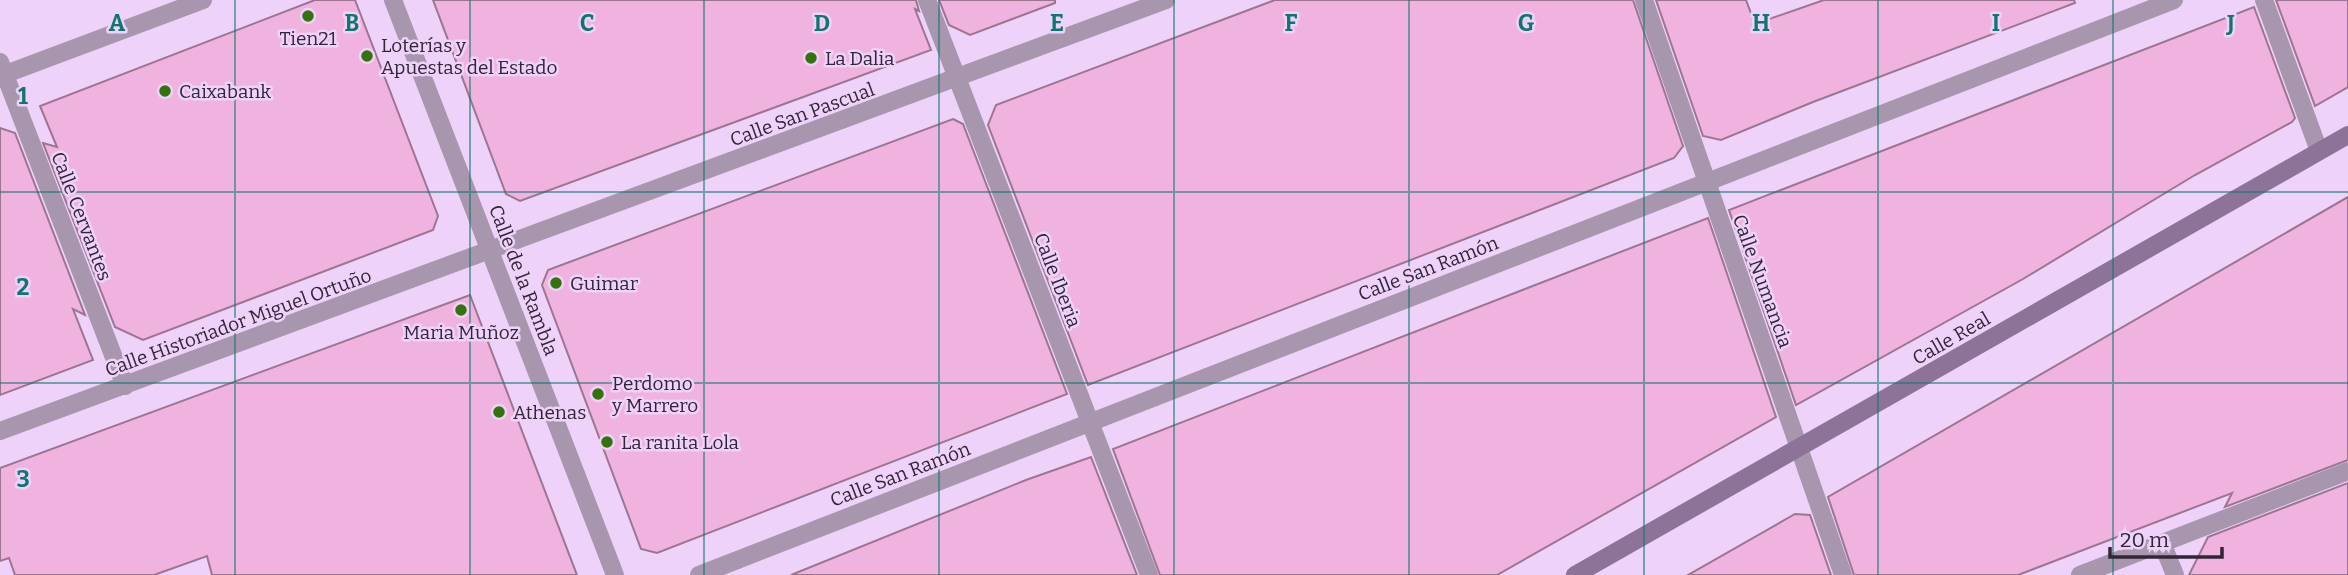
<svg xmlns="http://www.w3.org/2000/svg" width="2348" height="575" font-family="Bitter,serif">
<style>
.building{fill:#f0b3df;stroke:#9c7591;stroke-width:2}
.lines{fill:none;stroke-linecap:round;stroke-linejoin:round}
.street{stroke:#a896af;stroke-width:18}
.secondary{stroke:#8d7397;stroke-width:18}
.grid{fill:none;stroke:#0f766e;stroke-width:2;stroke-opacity:0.55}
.poi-dot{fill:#34730c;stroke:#efd2fa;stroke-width:2.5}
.labels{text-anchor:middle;stroke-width:5;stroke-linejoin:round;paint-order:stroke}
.poi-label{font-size:19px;fill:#312635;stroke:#efd2fa;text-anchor:start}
.street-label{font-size:19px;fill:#312635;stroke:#efd2fa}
.grid-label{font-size:23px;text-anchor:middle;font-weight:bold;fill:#0f766e;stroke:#efd2fa;stroke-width:5;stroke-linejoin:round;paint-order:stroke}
</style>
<rect width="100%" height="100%" fill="#efd2fa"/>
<g class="building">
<polygon points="315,0 355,0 438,216 433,230 143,340 115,327 43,143 57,147 40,106"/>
<polygon points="433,0 916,0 919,11 915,9 931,50 520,201 506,194"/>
<polygon points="939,0 1055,0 1055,3 970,35 949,25"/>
<polygon points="1275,0 1633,0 1683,146 1674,158 1088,385 988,125 996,105"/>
<polygon points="1656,0 1746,0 1755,24 1824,0 2074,0 2075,3 1813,102 1721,140 1703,136"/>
<polygon points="2276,0 2348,0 2348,87 2315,106"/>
<polygon points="2254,7 2295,118 2292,122 2195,175 2023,279 1796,405 1729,210"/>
<polygon points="953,119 963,124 1067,394 657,553 641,549 542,285 548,270"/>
<polygon points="0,128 15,133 85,315 73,309 93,360 0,395"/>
<polygon points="2348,197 2348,460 2225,507 2232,493 2018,575 1854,575 1828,497"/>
<polygon points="1708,218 1776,417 1497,575 1160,575 1113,449"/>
<polygon points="470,295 577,575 212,575 207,556 154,575 15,575 9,558 0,561 0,468"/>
<polygon points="1091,457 1137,575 791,575 1026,480"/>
<polygon points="2348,483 2348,575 2189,575 2208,537"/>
<polygon points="1795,514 1810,515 1831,575 1688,575"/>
</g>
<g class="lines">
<g class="street">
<polyline points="393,0 615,575"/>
<polyline points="927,0 1149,575"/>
<polyline points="1644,0 1843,575"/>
<polyline points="2264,0 2319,151"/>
<polyline points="0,62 125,386"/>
<polyline points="0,76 203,0"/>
<polyline points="0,431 1166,0"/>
<polyline points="2162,543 2175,575"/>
<polyline points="699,575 2174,0"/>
<polyline points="2080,575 2348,471"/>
</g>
<polyline class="secondary" points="1575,575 2348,135"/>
</g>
<path class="grid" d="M235,0v575M470,0v575M704,0v575M939,0v575M1174,0v575M1409,0v575M1644,0v575M1878,0v575M2113,0v575M0,192h2348M0,383h2348"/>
<g class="poi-dot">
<circle cx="308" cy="16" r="7"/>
<circle cx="367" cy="56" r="7"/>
<circle cx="811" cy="58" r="7"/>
<circle cx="165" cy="91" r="7"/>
<circle cx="556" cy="283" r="7"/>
<circle cx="461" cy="310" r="7"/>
<circle cx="598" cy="394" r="7"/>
<circle cx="499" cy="412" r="7"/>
<circle cx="607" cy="442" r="7"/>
</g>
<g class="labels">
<g class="poi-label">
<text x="308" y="45" text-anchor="middle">Tien21</text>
<text x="381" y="52">Loterías y<tspan x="381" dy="22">Apuestas del Estado</tspan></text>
<text x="825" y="65">La Dalia</text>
<text x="179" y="98">Caixabank</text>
<text x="570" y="290">Guimar</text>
<text x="461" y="339" text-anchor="middle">Maria Muñoz</text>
<text x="612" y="390">Perdomo<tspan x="612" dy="22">y Marrero</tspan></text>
<text x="513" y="419">Athenas</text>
<text x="621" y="449">La ranita Lola</text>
</g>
<g class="street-label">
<text transform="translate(802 114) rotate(-20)" y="7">Calle San Pascual</text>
<text transform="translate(82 216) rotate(69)" y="7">Calle Cervantes</text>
<text transform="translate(1428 268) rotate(-21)" y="7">Calle San Ramón</text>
<text transform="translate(524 280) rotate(69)" y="7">Calle de la Rambla</text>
<text transform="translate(1058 280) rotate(69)" y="7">Calle Iberia</text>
<text transform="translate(1763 281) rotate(70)" y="7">Calle Numancia</text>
<text transform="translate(238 322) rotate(-20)" y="7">Calle Historiador Miguel Ortuño</text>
<text transform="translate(1951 338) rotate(-30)" y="7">Calle Real</text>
<text transform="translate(900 474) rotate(-21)" y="7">Calle San Ramón</text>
</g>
</g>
<g class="grid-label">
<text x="117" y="31">A</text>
<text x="352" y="31">B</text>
<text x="587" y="31">C</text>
<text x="822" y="31">D</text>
<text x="1057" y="31">E</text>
<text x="1291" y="31">F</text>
<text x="1526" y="31">G</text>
<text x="1761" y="31">H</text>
<text x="1996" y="31">I</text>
<text x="2231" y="31">J</text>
<text x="23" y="104">1</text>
<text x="23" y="295">2</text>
<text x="23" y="487">3</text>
</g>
<path d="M2110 547v10h112v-10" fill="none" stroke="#312635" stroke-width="3.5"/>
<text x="2120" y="547" font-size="21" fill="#312635" stroke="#efd2fa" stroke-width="5" paint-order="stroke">20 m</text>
</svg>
